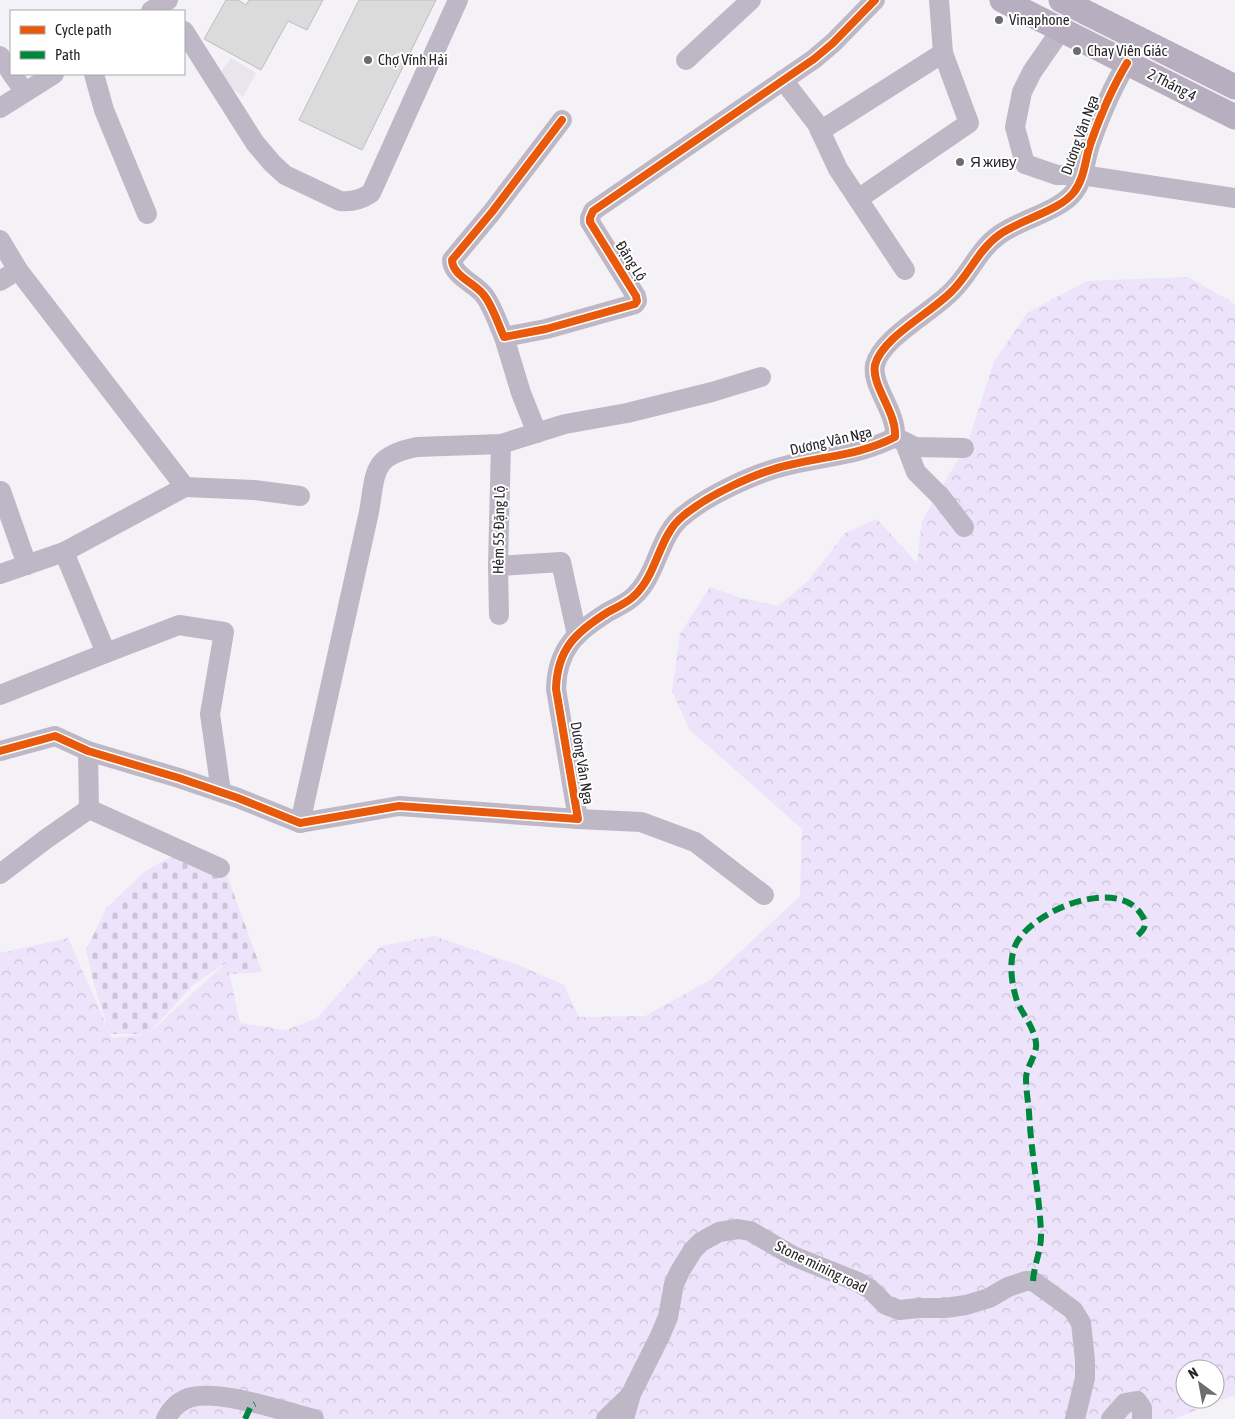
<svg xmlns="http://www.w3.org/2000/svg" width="1235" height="1419" font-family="'Asap Condensed',sans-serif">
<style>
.built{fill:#e9e5ef}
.forest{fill:url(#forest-crowns);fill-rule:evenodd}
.cemetery{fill:url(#cemetery-stones)}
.building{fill:#dbdbdb;stroke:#bebebe}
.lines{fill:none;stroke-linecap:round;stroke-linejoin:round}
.minor{stroke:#beb7c6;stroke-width:20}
.major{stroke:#b7aec0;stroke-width:25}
.quiet{stroke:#00873e;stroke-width:6;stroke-dasharray:12 6;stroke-linecap:butt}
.cycleway-casing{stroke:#fff;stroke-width:11}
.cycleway{stroke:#e8590c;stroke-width:8}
.poi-dot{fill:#6d6c6f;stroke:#fff;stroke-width:2}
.labels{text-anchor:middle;stroke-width:4;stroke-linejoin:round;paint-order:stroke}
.poi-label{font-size:15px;fill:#252427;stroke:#fff;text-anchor:start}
.street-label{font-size:15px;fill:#252427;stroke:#fff}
</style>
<defs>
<pattern id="forest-crowns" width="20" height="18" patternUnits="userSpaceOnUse" patternTransform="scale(1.25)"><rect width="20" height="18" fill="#ede3fa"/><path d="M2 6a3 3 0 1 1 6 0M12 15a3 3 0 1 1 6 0" fill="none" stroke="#cbc3d6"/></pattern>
<pattern id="cemetery-stones" width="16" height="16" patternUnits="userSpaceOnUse" patternTransform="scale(1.25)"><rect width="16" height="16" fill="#ede3fa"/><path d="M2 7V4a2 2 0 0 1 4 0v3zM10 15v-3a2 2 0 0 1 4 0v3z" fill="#cbc3d6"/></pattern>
</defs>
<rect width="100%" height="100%" fill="#f4f2f6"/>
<polygon class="built" points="231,58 256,73 243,97 217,77"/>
<path class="forest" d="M1188,277l44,25 3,4v1089l-62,24h-1173v-466l68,-15 44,100 36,-4 79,-72 13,61 46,7 31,-12 64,-72 53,-10 87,30 43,19 15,32 66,-1 65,-36 90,-84 2,-67 -113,-100 -17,-38 8,-57 30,-47 28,10 40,9 30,-25 37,-48 32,-14 40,44 5,-42 46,-79 26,-80 33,-49 60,-32zM1185,1369h30v30h-30z"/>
<polygon class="cemetery" points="187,847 227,875 262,972 230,974 227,962 193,985 148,1034 110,1034 93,981 86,950 106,909 144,872"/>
<g class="building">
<polygon points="226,0 238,0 246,5 249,0 323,0 307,30 288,21 261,70 204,39"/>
<polygon points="359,0 436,0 362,150 299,120"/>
</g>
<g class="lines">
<g class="minor">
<polyline points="151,11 168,0"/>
<polyline points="1061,30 1032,72 1022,92 1015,127 1025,164 1057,175 1082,175 1235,198"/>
<path d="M184,31l71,112 17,20 13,12 55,26c12,1 21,-1 31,-8l87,-193"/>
<polyline points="0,56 11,72"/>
<polyline points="686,60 751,0"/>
<polyline points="12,74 25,92"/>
<polyline points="94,74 104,110 147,214"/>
<polyline points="783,80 817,124 838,169 905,270"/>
<polyline points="0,108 54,74"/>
<path d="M562,120l-70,92 -40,48c0,15 22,23 31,34 9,10 15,30 21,43l42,-8 89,-25 2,-3 -1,-5 -46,-74v-4l3,-7 221,-152 19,-16 42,-43"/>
<polyline points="820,131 943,53 939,0"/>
<polyline points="858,199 969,123 943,53"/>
<polyline points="0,240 18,270 185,487 64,552 106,653 0,695"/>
<polyline points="0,281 18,270"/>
<polyline points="504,337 521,393 537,433"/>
<polyline points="897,438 915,447 964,448"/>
<polyline points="905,443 916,472 941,497 964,527"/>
<polyline points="185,487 254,490 300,496"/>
<polyline points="0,492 1,491 27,565"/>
<polyline points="498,566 561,562 577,635"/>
<polyline points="0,574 64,552"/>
<polyline points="499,615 498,566 501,444"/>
<polyline points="106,653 179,625 224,632 210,714 221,792"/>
<polyline points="0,751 55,736 88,751 179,778 238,798 300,823 399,806 578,819 641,822 695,842 764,895"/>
<polyline points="88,751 89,809"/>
<path d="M578,819l-22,-130c1,-40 20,-57 52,-77 9,-5 19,-9 26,-16 24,-22 24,-60 49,-80 25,-21 74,-44 106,-51 36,-9 72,-10 106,-28 2,-25 -24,-51 -20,-72 7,-28 58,-53 78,-75 17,-17 26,-41 46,-55 20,-15 61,-24 75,-43 11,-14 11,-34 17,-50 10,-28 21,-54 36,-79"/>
<path d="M300,823l69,-311c7,-40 2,-56 48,-65l84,-3 64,-20 62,-11 85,-21 49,-15"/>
<polyline points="0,874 46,839 89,809 220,868"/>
<path d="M166,1419c5,-10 14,-19 26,-22 30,-7 91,14 122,22"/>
<polyline points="606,1419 630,1396"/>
<polyline points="624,1419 631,1394 660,1336 668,1317 674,1284 680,1271 693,1250 701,1242 719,1232 738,1229 750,1231 793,1256 858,1282 870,1289 886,1305 899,1310 919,1308 945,1308 966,1305 989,1298 1008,1287 1026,1281 1033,1281 1073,1310 1081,1323 1085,1360 1085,1378 1075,1419"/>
<polyline points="1111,1419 1125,1403 1137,1401 1142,1408 1142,1419"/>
</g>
<g class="major">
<polyline points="1002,0 1235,117"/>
<polyline points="1061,0 1235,87"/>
</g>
<g class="quiet">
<path d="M1033,1281c1,-17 9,-32 8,-49 -2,-40 -10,-80 -12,-120 -1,-11 -3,-23 -3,-34 1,-15 14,-25 9,-40 -3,-13 -13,-25 -18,-37 -6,-18 -9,-43 0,-59 19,-33 100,-65 124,-28 3,4 5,9 3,14 -2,4 -7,8 -10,11"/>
<polyline points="245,1419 251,1406 255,1404"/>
</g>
<g class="cycleway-casing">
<g id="cycleway">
<path d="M562,120l-70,92 -40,48c0,15 22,23 31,34 9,10 15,30 21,43l42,-8 89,-25 2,-3 -1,-5 -46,-74v-4l3,-7 221,-152 19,-16 42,-43"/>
<path d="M0,751l55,-15 33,15 91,27 59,20 62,25 99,-17 179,13 -22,-130c1,-40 20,-57 52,-77 9,-5 19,-9 26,-16 24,-22 24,-60 49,-80 25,-21 74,-44 106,-51 36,-9 72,-10 106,-28 2,-25 -24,-51 -20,-72 7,-28 58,-53 78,-75 17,-17 26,-41 46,-55 20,-15 61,-24 75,-43 11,-14 11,-34 17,-50 10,-28 21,-54 36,-79"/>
</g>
</g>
<use href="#cycleway" class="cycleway"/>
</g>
<g class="poi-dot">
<circle cx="999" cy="20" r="5"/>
<circle cx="1077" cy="51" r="5"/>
<circle cx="368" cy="60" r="5"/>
<circle cx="960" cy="162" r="5"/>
</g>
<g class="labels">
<g class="poi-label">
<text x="1009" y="25">Vinaphone</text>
<text x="1087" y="56">Chay Viên Giác</text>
<text x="378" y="65">Chợ Vĩnh Hải</text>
<text x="970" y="167">Я живу</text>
</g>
<g class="street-label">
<text transform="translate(1172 85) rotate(27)" y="5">2 Tháng 4</text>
<text transform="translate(1080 135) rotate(-70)" y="5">Dương Vân Nga</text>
<text transform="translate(631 261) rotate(58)" y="5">Đặng Lộ</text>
<text transform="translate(831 441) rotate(-13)" y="5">Dương Vân Nga</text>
<text transform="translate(499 530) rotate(-89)" y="5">Hẻm 55 Đặng Lộ</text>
<text transform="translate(582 763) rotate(81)" y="5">Dương Vân Nga</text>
<text transform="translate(821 1267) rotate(26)" y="5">Stone mining road</text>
</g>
</g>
<rect x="10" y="10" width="175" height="65" fill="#ffffff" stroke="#a8a7a9"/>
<rect x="20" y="26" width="25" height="8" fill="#e8590c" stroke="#a8a7a9"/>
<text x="55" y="35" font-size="15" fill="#252427">Cycle path</text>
<rect x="20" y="51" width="25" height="8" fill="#00873e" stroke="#a8a7a9"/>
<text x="55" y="60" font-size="15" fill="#252427">Path</text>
<g transform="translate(1200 1384) rotate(328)"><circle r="24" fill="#ffffff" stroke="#a8a7a9"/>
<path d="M0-4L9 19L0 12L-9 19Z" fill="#6d6c6f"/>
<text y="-8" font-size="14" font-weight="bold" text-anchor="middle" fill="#252427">N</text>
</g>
</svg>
